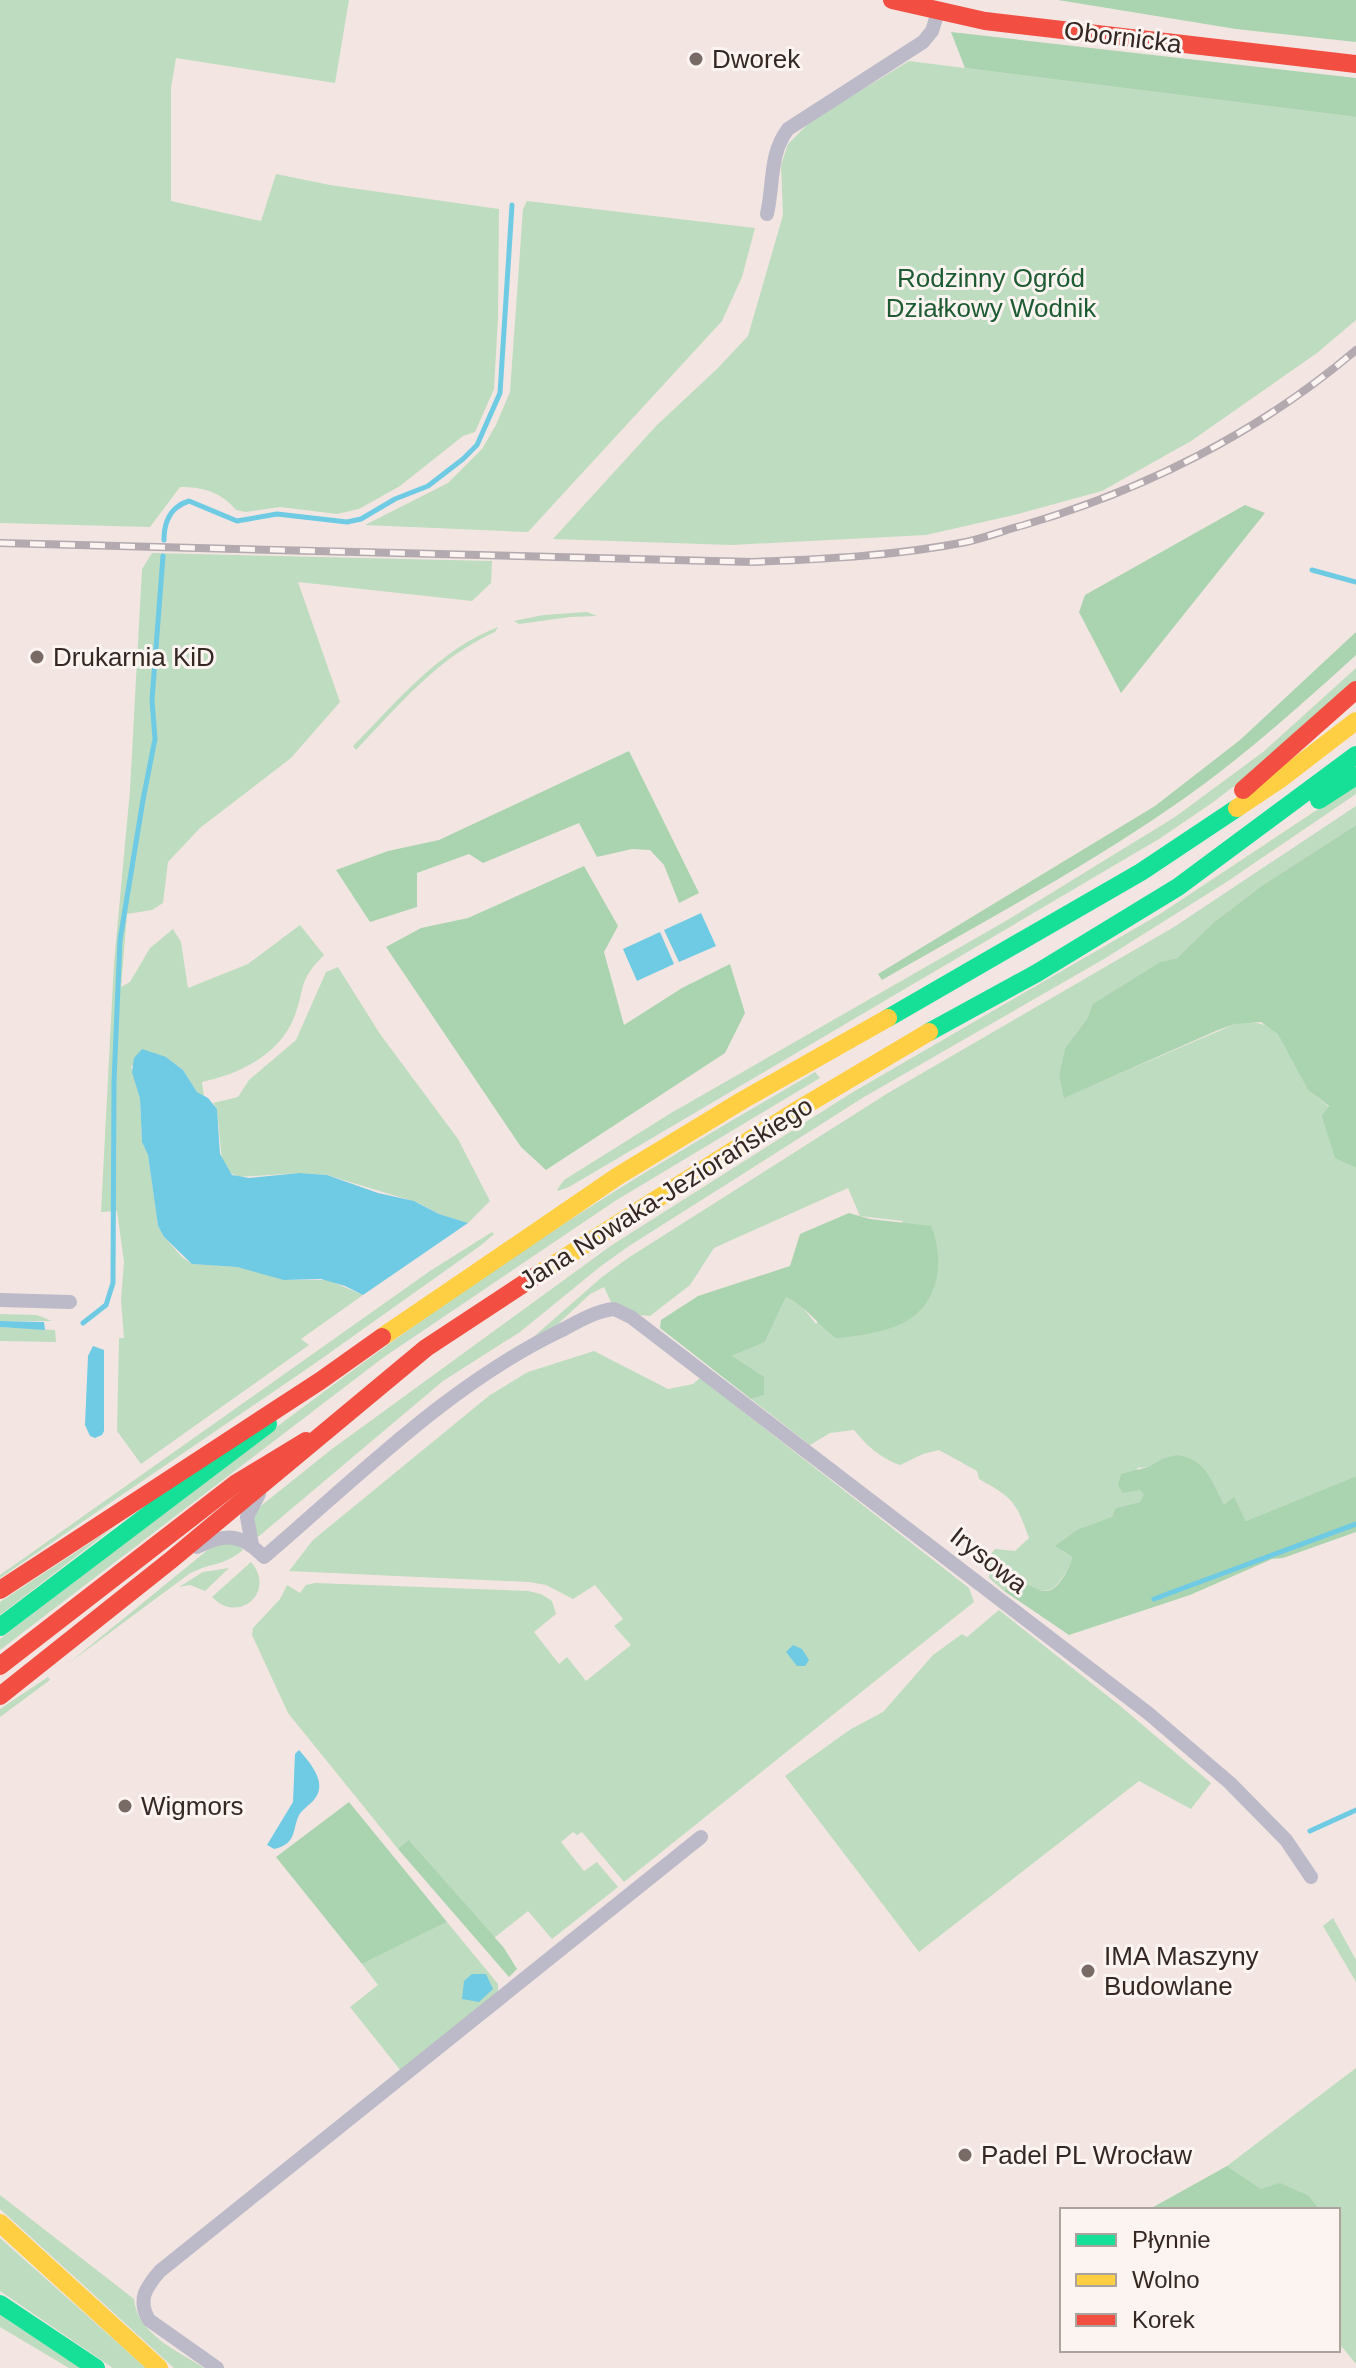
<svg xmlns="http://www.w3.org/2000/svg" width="1356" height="2368" font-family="Arial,sans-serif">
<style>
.green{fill:#bedcbf}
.forest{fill:#a9d4af}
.water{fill:#6fcae4}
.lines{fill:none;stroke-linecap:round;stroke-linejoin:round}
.stream{stroke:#6fcae4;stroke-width:5}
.street{stroke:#bcbac9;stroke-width:14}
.fast{stroke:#16e098;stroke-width:18}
.slow{stroke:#ffcf43;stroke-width:18}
.jam{stroke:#f24e42;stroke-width:18}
.rail-casing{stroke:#b2aaaf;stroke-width:8}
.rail{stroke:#fcf4f1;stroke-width:5;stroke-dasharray:15;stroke-linecap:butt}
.poi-dot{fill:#786a65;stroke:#fcf4f1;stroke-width:3}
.labels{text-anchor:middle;stroke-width:6;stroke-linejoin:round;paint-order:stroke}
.street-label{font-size:26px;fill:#352721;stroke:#fcf4f1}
.poi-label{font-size:26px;fill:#352721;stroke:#fcf4f1;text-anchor:start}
.park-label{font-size:26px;fill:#1d5c33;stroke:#fcf4f1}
</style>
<rect width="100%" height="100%" fill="#f3e6e2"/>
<g class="green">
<path d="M0,0h349l-14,83 -159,-25 -5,30v113l90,20 15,-47 54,11 169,24 -1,108 -4,72 -19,43 -12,4 -63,50 -41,23 -22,5 -57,-7 -34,5 -10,-2c-15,-18 -33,-23 -56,-23l-30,40 -150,-4z"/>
<polygon points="909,61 1356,117 1356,320 1317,353 1191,441 1102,491 1014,515 926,535 732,545 553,539 657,425 717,369 748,336 783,215 781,165 788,144 811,121"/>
<polygon points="527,201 755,228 742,277 722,321 528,532 365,525 448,483 482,449 496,425 510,392 523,209"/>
<path d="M152,553l340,8 -1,22 -19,18 -174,-19 42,120 -49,56 -91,70 -32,34 -5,41 -11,7 -25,4 -6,73 9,-5 20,-34 23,-19 8,13 7,46 60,-24 52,-39 24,30c-26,26 -18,30 -29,60 -14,39 -55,59 -93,67l2,14 -7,-4 -14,-22 -17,-13 -35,9 9,33 2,43 6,13 10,71 6,11 18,20 10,7 45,3 52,13h39l35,15 -62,44 8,6 -168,119 -24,-33 2,-93h5l-3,-38 3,-38 -7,-51 -16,1 13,-249 16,-173 12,-221z"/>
<polygon points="587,612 597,616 570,617 519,624 514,621 543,615"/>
<path d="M498,627l-3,5c-57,25 -97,74 -139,118l-3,-4c44,-44 85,-96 145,-119z"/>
<polygon points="1356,668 1356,681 1271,758 1212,803 1159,839 569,1187 558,1191 557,1190 564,1180 671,1113 1004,922 1175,817 1263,752"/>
<path d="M1356,784v10l-128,87 -124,78 -240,138 -235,149 -28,20 -81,66 -77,49 -185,156c-6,-8 -7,-20 -1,-28l75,-60 280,-204 241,-153 307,-178z"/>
<path d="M1356,806v19l-96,62 -47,36 -36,35 -17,4 -66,42 -7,15 -22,29 -6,27 6,22 170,-73c50,-9 51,27 71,62 5,8 16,14 23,21l6,50 21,11v308l-110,45 -12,-23 -9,8 -63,-47 -14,8 -11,1 3,22 5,5 -5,7 -25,6 -3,9 -50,34 10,6c-1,8 -3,11 -8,18 -17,28 -28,11 -53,7l-7,9 -15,-13 2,-24 4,-5 20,2 14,-13c-14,-38 -15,-39 -50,-59l-2,-8 -38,-21 -16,4 -23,11c-20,-7 -33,-19 -46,-35l-24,3 -20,12 -59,-46 13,-4 -32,-39 33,-14 21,-45 14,7 16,20 87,-103 -43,-5 -12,-28 -134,60 -24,37 -40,31 -10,-1 -29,-13 -7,-15 -14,7 -33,31 -27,15 72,-63 26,-19 260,-165 286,-166z"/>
<polygon points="338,967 380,1034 458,1139 490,1201 468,1223 439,1214 419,1203 327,1175 299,1173 238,1177 229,1172 222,1161 217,1109 213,1103 238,1097 249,1080 296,1040 326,972"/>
<path d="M815,1072l5,6 -205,123 -231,156 -384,293v-11c164,-125 325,-254 496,-370 103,-71 211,-134 319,-197z"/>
<polygon points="492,1232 494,1234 480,1246 314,1364 0,1578 0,1575 430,1271"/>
<polygon points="0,1314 37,1315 52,1321 0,1321"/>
<polygon points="0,1327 55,1330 56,1342 0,1341"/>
<polygon points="594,1351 668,1389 693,1384 700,1378 969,1588 974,1602 624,1882 582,1832 577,1835 573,1832 561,1842 584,1871 597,1862 618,1887 552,1939 528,1911 494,1938 410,1841 398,1849 288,1713 252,1635 253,1628 280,1599 287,1585 300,1593 306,1585 315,1583 528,1591 541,1594 552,1601 556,1614 534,1632 559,1664 567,1657 586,1681 631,1645 614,1626 623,1619 595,1585 573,1599 546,1585 529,1582 289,1571 313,1540 490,1395 528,1372"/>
<polygon points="117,1525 0,1615 0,1602"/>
<path d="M235,1543l8,7c-21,17 -32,12 -54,24l-120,89 146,-119z"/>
<path d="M251,1562c26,30 -13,63 -39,35z"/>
<polygon points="229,1568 205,1591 190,1585 179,1587 203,1572"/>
<polygon points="999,1610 1119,1705 1211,1783 1191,1809 1139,1781 919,1952 785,1776 851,1729 883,1712 933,1655 962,1634 967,1637"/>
<polygon points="48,1677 50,1680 0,1717 0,1709"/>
<polygon points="1333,1918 1356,1960 1356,1982 1323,1926"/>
<polygon points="447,1922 498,1984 498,1994 401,2071 350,2007 378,1985 362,1964"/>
<polygon points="1356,2068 1356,2364 1338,2342 1338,2210 1320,2210 1309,2196 1261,2189 1227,2166"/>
<path d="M0,2195l134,104c3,35 44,52 70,69h-30l-174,-159z"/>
<polygon points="0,2238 146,2368 113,2368 0,2291"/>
<polygon points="0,2315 80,2368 69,2368 0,2327"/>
</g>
<g class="forest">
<polygon points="1058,0 1356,0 1356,42 1236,29"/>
<polygon points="951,32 1356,78 1356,117 965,68"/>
<polygon points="1245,505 1265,513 1121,693 1079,612 1085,595"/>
<path d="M1356,632v23c-57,52 -114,103 -177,147 -94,66 -197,120 -297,178l-4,-6 277,-168 85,-66z"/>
<polygon points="629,751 699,893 679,903 664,865 650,850 632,849 597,857 579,823 483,863 469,854 417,873 417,907 370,922 336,870 388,851 439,840"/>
<polygon points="1356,825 1356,1168 1335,1158 1322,1116 1329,1106 1308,1090 1278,1034 1261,1022 1235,1024 1218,1030 1064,1098 1059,1075 1065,1048 1087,1019 1093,1004 1160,962 1177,958 1213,923 1260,887"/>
<polygon points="584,866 618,926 604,952 624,1025 682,988 730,964 745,1013 725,1053 546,1170 521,1147 386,947 421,928 468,918"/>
<path d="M849,1213l21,6 61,7c14,34 9,78 -28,97 -20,10 -46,13 -67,15 -18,-13 -30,-32 -50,-41l-21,45 -33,14 32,21v18l-13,4 -91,-71 1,-8 37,-24 92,-30 10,-32z"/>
<path d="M1177,1455c29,4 35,27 47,50l10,-8 12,24 110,-45v56l-73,26 -11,1 -82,36 -121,40 -65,-44 7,-9c24,-2 34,25 53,-6 4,-7 7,-11 8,-19l-17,-11 22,-16 35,-13 3,-9 25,-6 4,-7 -4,-5 -17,3 -5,-8 3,-11 27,-7 14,-8z"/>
<polygon points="349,1802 447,1922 362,1964 276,1857"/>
<polygon points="409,1840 504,1948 517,1969 509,1977 398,1849"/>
<polygon points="1227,2166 1261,2189 1280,2183 1309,2196 1320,2210 1148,2210"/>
</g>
<g class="water">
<polygon points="701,913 716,946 679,962 664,930"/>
<polygon points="660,932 674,964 637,981 623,949"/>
<polygon points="142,1049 166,1057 183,1070 197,1092 208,1098 217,1109 220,1154 232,1175 249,1178 299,1173 327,1175 378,1193 414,1201 439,1214 468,1223 363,1295 345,1286 321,1279 284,1280 237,1267 192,1264 164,1237 158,1226 148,1155 142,1142 140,1099 132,1072 134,1058"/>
<polygon points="0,1321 44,1322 45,1330 0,1327"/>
<polygon points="93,1346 104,1350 104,1431 102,1435 95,1438 90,1436 85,1425 88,1356"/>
<polygon points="793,1645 802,1649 809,1660 805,1666 797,1666 786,1652"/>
<path d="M299,1750c12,14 30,34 14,51 -4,4 -11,9 -14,14 -7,15 -2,29 -25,34l-7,-4 26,-43 2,-48z"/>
<polygon points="472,1974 486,1974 493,1989 479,2002 462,1999 464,1981"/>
</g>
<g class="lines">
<g class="stream">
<path d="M164,540c0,-18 6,-33 25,-39l48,20 40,-7 70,8 14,-3 34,-20 33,-13 35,-27 14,-14 23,-52 12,-188"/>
<polyline points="1312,570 1356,582"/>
<polyline points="83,1323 106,1305 113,1283 114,1082 120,940 143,800 155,739 152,700 163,556"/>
<polyline points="1154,1599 1356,1524"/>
<polyline points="1310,1831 1356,1810"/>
</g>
<g class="street">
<path d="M767,214c7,-31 2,-60 21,-85l135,-87 9,-11 6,-19"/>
<polyline points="0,1300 70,1302"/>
<polyline points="252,1545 247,1517 259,1494"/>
<path d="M197,1547c28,-14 44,-14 67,10 93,-79 183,-171 294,-225 18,-9 36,-21 56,-23l17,8 517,396 82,70 56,57 25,37"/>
<path d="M217,2368l-68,-48c-12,-20 -3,-33 11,-49l541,-434"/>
</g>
<g class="fast">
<polyline points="1319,800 1356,776"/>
<polyline points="888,1018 1141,872 1237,808"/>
<polyline points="929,1032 1037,973 1178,887 1356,755"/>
<polyline points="0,1627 268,1424"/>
<polyline points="0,2304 96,2368"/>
</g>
<g class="slow">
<polyline points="1237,808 1279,780 1356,721"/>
<polyline points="537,1275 794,1112 929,1032"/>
<polyline points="382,1337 618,1176 743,1100 888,1018"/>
<polyline points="0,2223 159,2368"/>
</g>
<g class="jam">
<polyline points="892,0 985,21 1356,64"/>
<polyline points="1243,790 1356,690"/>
<polyline points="0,1590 320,1381 382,1337"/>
<polyline points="0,1666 235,1484 306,1441"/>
<polyline points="0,1696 171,1560 426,1348 537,1275"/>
</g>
<g class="rail-casing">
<path id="rail" d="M0,543l753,19c72,-3 142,-6 213,-20 19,-4 39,-12 58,-17 120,-35 236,-93 332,-175"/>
</g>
<use href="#rail" class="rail"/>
</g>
<g class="poi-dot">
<circle cx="696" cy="59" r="8"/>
<circle cx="37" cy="657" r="8"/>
<circle cx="125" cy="1806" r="8"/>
<circle cx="1088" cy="1971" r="8"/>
<circle cx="965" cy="2155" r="8"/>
</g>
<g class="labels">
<g class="street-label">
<text transform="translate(1123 37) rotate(7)" y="9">Obornicka</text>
<text transform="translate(666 1193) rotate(-32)" y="9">Jana Nowaka-Jeziorańskiego</text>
<text transform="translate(989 1560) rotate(38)" y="9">Irysowa</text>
</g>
<g class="poi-label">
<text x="712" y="68">Dworek</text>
<text x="53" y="666">Drukarnia KiD</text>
<text x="141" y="1815">Wigmors</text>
<text x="1104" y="1965">IMA Maszyny<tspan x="1104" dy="30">Budowlane</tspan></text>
<text x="981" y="2164">Padel PL Wrocław</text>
</g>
<g class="park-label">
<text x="991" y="287">Rodzinny Ogród<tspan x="991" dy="30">Działkowy Wodnik</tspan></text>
</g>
</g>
<rect x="1060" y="2208" width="280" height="144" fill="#fcf4f1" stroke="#aca29e" stroke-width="2"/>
<rect x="1076" y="2234" width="40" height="12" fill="#16e098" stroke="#aca29e" stroke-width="2"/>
<text x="1132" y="2248" font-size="24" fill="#352721">Płynnie</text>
<rect x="1076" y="2274" width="40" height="12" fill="#ffcf43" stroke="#aca29e" stroke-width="2"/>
<text x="1132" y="2288" font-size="24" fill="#352721">Wolno</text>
<rect x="1076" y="2314" width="40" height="12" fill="#f24e42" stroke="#aca29e" stroke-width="2"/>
<text x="1132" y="2328" font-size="24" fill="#352721">Korek</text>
</svg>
